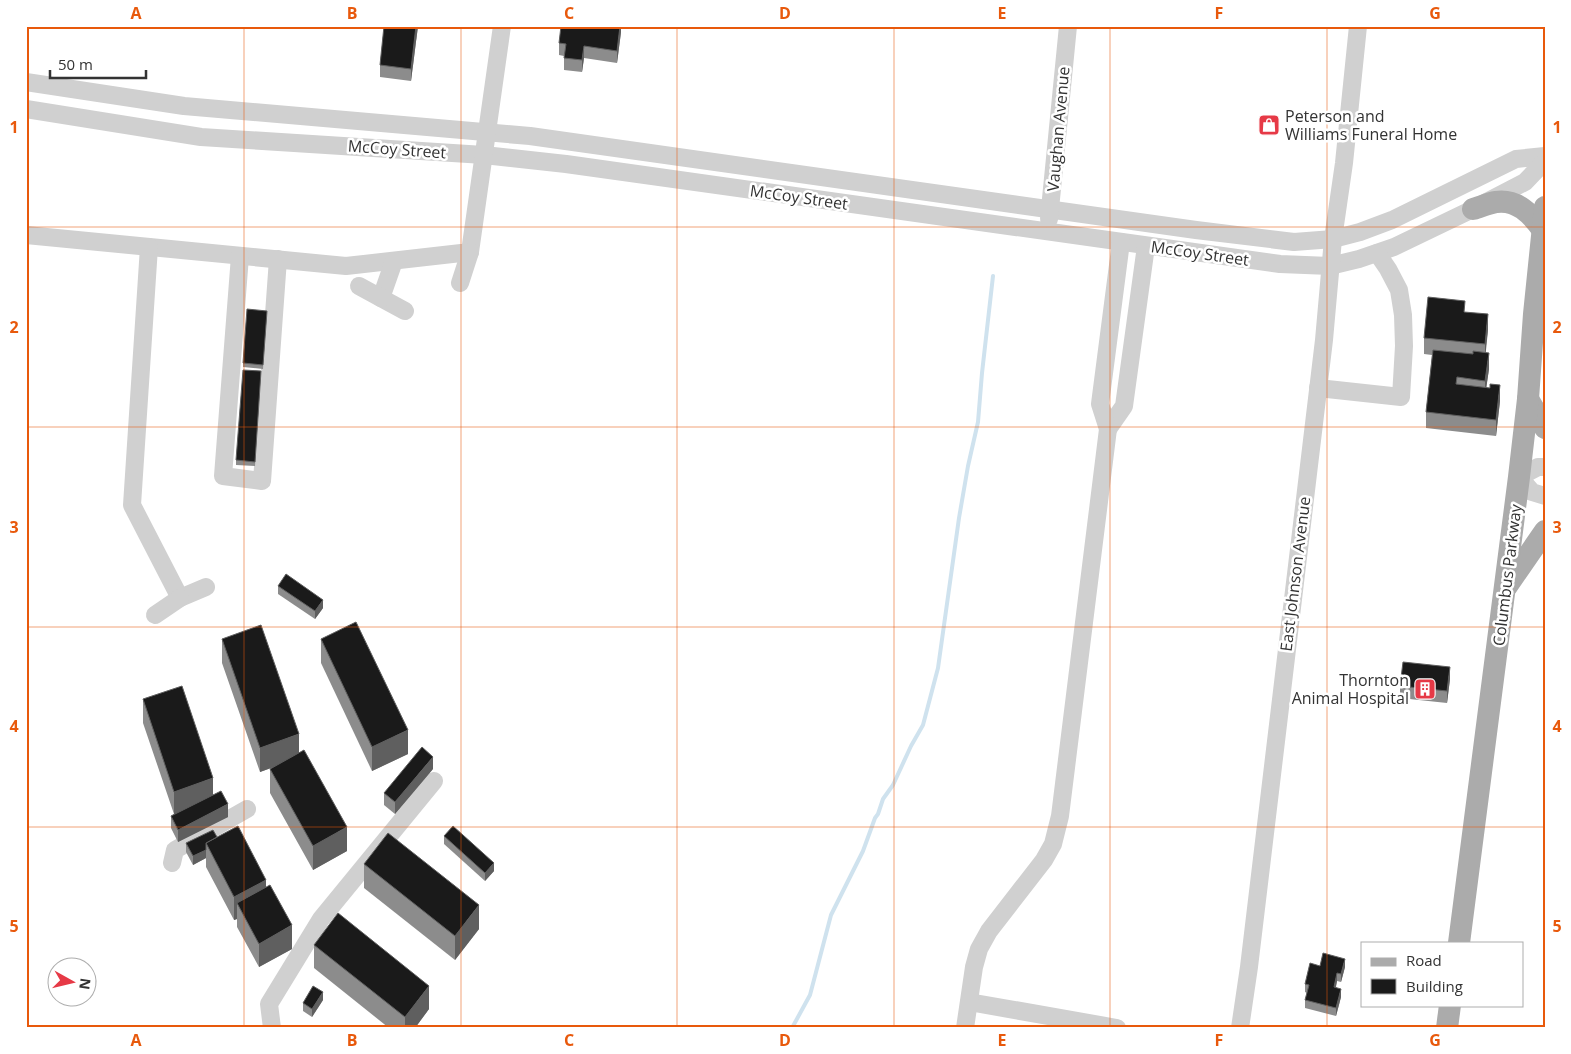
<svg xmlns="http://www.w3.org/2000/svg" width="1571" height="1054" font-family="'Open Sans',sans-serif">
<style>
.lines{fill:none;stroke-linecap:round;stroke-linejoin:round}
.stream{stroke:#cfe2ee;stroke-width:4}
.minor{stroke:#d0d0d0;stroke-width:18}
.major{stroke:#ababab;stroke-width:22}
.wall{fill:#8c8c8c}
.shaded-wall{fill:#5f5f5f}
.building{fill:#1a1a1a;stroke:#5f5f5f}
.grid{fill:none;stroke:#e8590c;stroke-width:1;stroke-opacity:0.55}
.labels{text-anchor:middle;stroke-width:5;stroke-linejoin:round;paint-order:stroke}
.poi-label{font-size:16px;fill:#333;stroke:#fff;text-anchor:start}
.street-label{font-size:16px;fill:#333;stroke:#fff}
.neatline{fill:none;stroke:#e8590c;stroke-width:2}
.grid-label{font-size:16px;text-anchor:middle;font-weight:bold;fill:#e8590c}
</style>
<rect width="100%" height="100%" fill="#fff"/>
<g class="lines">
<polyline class="stream" points="792,1028 810,995 831,915 863,851 875,818 878,814 883,799 893,785 911,746 923,725 938,668 959,518 968,466 978,422 982,373 993,276"/>
<g class="minor">
<polyline points="26,82 184,106 530,136 1196,230 1294,242 1333,239 1360,232 1392,220 1516,159 1545,156"/>
<polyline points="26,109 201,137 484,155 566,164 1280,264 1330,266 1359,259 1394,247 1473,209 1525,182 1545,161"/>
<polyline points="1049,219 1068,26"/>
<polyline points="26,235 346,266 470,252 502,26"/>
<polyline points="149,247 132,505 180,598 206,587"/>
<polyline points="240,256 223,476 262,481 278,259"/>
<polyline points="394,261 381,298 405,311"/>
<polyline points="460,283 470,252"/>
<polyline points="359,286 381,298"/>
<polyline points="1318,388 1401,397 1404,346 1403,315 1399,290 1388,269 1377,253"/>
<polyline points="1108,429 1124,406 1146,246"/>
<polyline points="1545,467 1538,467 1519,477 1532,492 1545,496"/>
<polyline points="155,615 180,598"/>
<polyline points="172,863 175,850 247,809"/>
<polyline points="969,1002 1117,1028"/>
<polyline points="272,1028 269,1004 321,919 434,781"/>
<polyline points="965,1028 974,967 979,949 989,931 1044,860 1053,844 1060,816 1108,429 1100,404 1121,242"/>
<polyline points="1240,1028 1249,967 1324,340 1333,239 1344,163 1358,26"/>
</g>
<g class="major">
<path d="M1473,209c7,-2 16,-6 23,-7 21,-3 35,12 46,27"/>
<polyline points="1528,399 1545,428"/>
<polyline points="1507,586 1545,531"/>
<polyline points="1459,943 1519,477 1528,399 1534,314 1545,207"/>
<polyline points="1447,1028 1450,1005"/>
</g>
</g>
<g class="wall">
<polygon points="384,26 418,26 411,81 380,77 380,65"/>
<polygon points="621,26 621,32 617,63 584,58 582,72 564,70 564,56 559,55 559,43"/>
<polygon points="267,311 263,369 243,367 243,363"/>
<polygon points="1465,312 1488,330 1485,353 1489,369 1486,388 1500,401 1496,436 1426,428 1426,412 1432,355 1424,354 1424,338"/>
<polygon points="261,371 255,466 236,465 236,460"/>
<polygon points="278,586 323,608 315,619 278,594"/>
<polygon points="222,639 299,753 347,851 313,870 270,793 270,769 276,766 260,772 222,663"/>
<polygon points="321,639 408,754 372,771 321,663"/>
<polygon points="1450,679 1447,703 1400,698 1400,686"/>
<polygon points="143,699 213,794 228,817 178,842 171,828 171,816 174,814 143,723"/>
<polygon points="433,769 395,814 384,805 384,793"/>
<polygon points="444,836 494,871 485,881 444,844"/>
<polygon points="217,837 266,887 292,949 259,967 237,927 237,919 234,920 206,867 206,858 193,865 186,852 186,843"/>
<polygon points="364,864 479,929 455,960 364,888"/>
<polygon points="314,945 429,1009 415,1028 389,1028 314,968"/>
<polygon points="1320,966 1345,967 1341,982 1337,981 1336,987 1341,997 1336,1016 1305,1008 1305,1000 1307,993 1305,992 1305,984"/>
<polygon points="323,1000 312,1017 303,1011 303,1003"/>
</g>
<g class="shaded-wall">
<polygon points="416,26 418,26 411,81 411,69"/>
<polygon points="620,26 621,26 621,32 617,63 617,51"/>
<polygon points="584,46 584,58 582,72 582,60"/>
<polygon points="1488,314 1488,330 1485,360 1485,344"/>
<polygon points="1489,353 1489,369 1485,397 1485,381"/>
<polygon points="1500,385 1500,401 1496,436 1496,420"/>
<polygon points="323,600 323,608 315,619 315,611"/>
<polygon points="1450,667 1450,679 1447,703 1447,691"/>
<polygon points="408,730 408,754 372,771 372,747"/>
<polygon points="299,734 299,758 260,772 260,748"/>
<polygon points="433,757 433,769 395,814 395,802"/>
<polygon points="213,778 213,802 174,815 174,792"/>
<polygon points="228,804 228,817 178,842 178,830"/>
<polygon points="347,827 347,851 313,870 313,846"/>
<polygon points="206,850 206,858 193,865 193,856"/>
<polygon points="494,863 494,871 485,881 485,873"/>
<polygon points="266,880 266,903 237,903 237,919 234,920 234,897"/>
<polygon points="479,905 479,929 455,960 455,936"/>
<polygon points="292,925 292,949 259,967 259,944"/>
<polygon points="1345,959 1345,967 1341,982 1341,974"/>
<polygon points="1337,973 1337,981 1334,995 1334,987"/>
<polygon points="429,986 429,1009 415,1028 405,1028 405,1017"/>
<polygon points="1341,989 1341,997 1336,1016 1336,1008"/>
<polygon points="323,992 323,1000 312,1017 312,1009"/>
</g>
<g class="building">
<polygon points="384,26 416,26 411,69 380,65"/>
<polygon points="561,26 620,26 617,51 584,46 582,60 564,58 566,44 559,43"/>
<polygon points="1428,297 1465,301 1464,312 1488,314 1485,344 1424,338"/>
<polygon points="247,309 267,311 263,365 243,363"/>
<polygon points="1433,350 1473,354 1473,351 1489,353 1485,381 1457,377 1456,384 1490,388 1490,384 1500,385 1496,420 1426,412"/>
<polygon points="243,370 261,371 255,462 236,460"/>
<polygon points="286,574 323,600 315,611 278,586"/>
<polygon points="356,622 408,730 372,747 321,639"/>
<polygon points="261,625 299,734 260,748 222,639"/>
<polygon points="1403,662 1450,667 1447,691 1400,686"/>
<polygon points="182,686 213,778 174,792 143,699"/>
<polygon points="422,747 433,757 395,802 384,793"/>
<polygon points="304,750 347,827 313,846 270,769"/>
<polygon points="221,791 228,804 178,830 171,816"/>
<polygon points="238,826 266,880 234,897 206,843"/>
<polygon points="453,826 494,863 485,873 444,836"/>
<polygon points="213,830 217,837 206,843 206,850 193,856 186,843"/>
<polygon points="388,833 479,905 455,936 364,864"/>
<polygon points="270,885 292,925 259,944 237,903"/>
<polygon points="338,913 429,986 405,1017 314,945"/>
<polygon points="1323,953 1345,959 1341,974 1337,973 1334,987 1341,989 1336,1008 1305,1000 1309,985 1305,984 1310,963 1320,966"/>
<polygon points="313,986 323,992 312,1009 303,1003"/>
</g>
<path class="grid" d="M244,26v1002M461,26v1002M677,26v1002M894,26v1002M1110,26v1002M1327,26v1002M26,227h1519M26,427h1519M26,627h1519M26,827h1519"/>
<defs>
<g id="shop-square" transform="scale(1.125)"><rect x="-9" y="-9" width="18" height="18" rx="4" fill="#e63946" stroke="#fff"/><path d="M-5-2.5h2.3a2.7 3.5 0 0 1 5.4 0H5L5.5 6h-11ZM-1.5-2.5h3a1.5 2.3 0 0 0-3 0Z" fill="#fff"/></g>
<g id="building-square" transform="scale(1.125)"><rect x="-9" y="-9" width="18" height="18" rx="4" fill="#e63946" stroke="#fff"/><path d="M-4-6H4V6H1V3H-1V6H-4ZM-2.5-4.3h1.7v1.8h-1.7ZM.8-4.3h1.7v1.8H.8ZM-2.5-1h1.7V.8h-1.7ZM.8-1h1.7V.8H.8Z" fill="#fff"/></g>
</defs>
<g fill-rule="evenodd">
<use href="#shop-square" x="1269" y="125"/>
<use href="#building-square" x="1425" y="689"/>
</g>
<g class="labels">
<g class="poi-label">
<text x="1285" y="122">Peterson and<tspan x="1285" dy="18">Williams Funeral Home</tspan></text>
<text x="1409" y="686" text-anchor="end">Thornton<tspan x="1409" dy="18">Animal Hospital</tspan></text>
</g>
<g class="street-label">
<text transform="translate(1058 129) rotate(-85)" y="6">Vaughan Avenue</text>
<text transform="translate(397 149) rotate(4)" y="6">McCoy Street</text>
<text transform="translate(799 197) rotate(8)" y="6">McCoy Street</text>
<text transform="translate(1200 253) rotate(8)" y="6">McCoy Street</text>
<text transform="translate(1295 574) rotate(-83)" y="6">East Johnson Avenue</text>
<text transform="translate(1507 575) rotate(-83)" y="6">Columbus Parkway</text>
</g>
</g>
<rect width="1571" height="1054" fill="none" stroke="#ffffff" stroke-width="55"/>
<rect x="1361" y="942" width="162" height="65" fill="#ffffff" stroke="#adadad"/>
<rect x="1371" y="958" width="25" height="8" fill="#ababab" stroke="#adadad"/>
<text x="1406" y="966" font-size="15" fill="#333333">Road</text>
<rect x="1371" y="979" width="25" height="15" fill="#1a1a1a" stroke="#adadad"/>
<text x="1406" y="992" font-size="15" fill="#333333">Building</text>
<g transform="translate(72 982) rotate(98)"><circle r="24" fill="#ffffff" stroke="#adadad"/>
<path d="M0-4L9 19L0 12L-9 19Z" fill="#e63946"/>
<text y="-8" font-size="14" font-weight="bold" text-anchor="middle" fill="#333333">N</text>
</g>
<path d="M50 70v8h96v-8" fill="none" stroke="#333333" stroke-width="2.5"/>
<text x="58" y="70" font-size="15" fill="#333333" stroke="#ffffff" stroke-width="4" paint-order="stroke">50 m</text>
<rect x="28" y="28" width="1516" height="998" class="neatline"/>
<g class="grid-label">
<text x="136" y="19">A</text>
<text x="352" y="19">B</text>
<text x="569" y="19">C</text>
<text x="785" y="19">D</text>
<text x="1002" y="19">E</text>
<text x="1219" y="19">F</text>
<text x="1435" y="19">G</text>
<text x="14" y="133">1</text>
<text x="1557" y="133">1</text>
<text x="14" y="333">2</text>
<text x="1557" y="333">2</text>
<text x="14" y="533">3</text>
<text x="1557" y="533">3</text>
<text x="14" y="732">4</text>
<text x="1557" y="732">4</text>
<text x="14" y="932">5</text>
<text x="1557" y="932">5</text>
<text x="136" y="1046">A</text>
<text x="352" y="1046">B</text>
<text x="569" y="1046">C</text>
<text x="785" y="1046">D</text>
<text x="1002" y="1046">E</text>
<text x="1219" y="1046">F</text>
<text x="1435" y="1046">G</text>
</g>
</svg>
